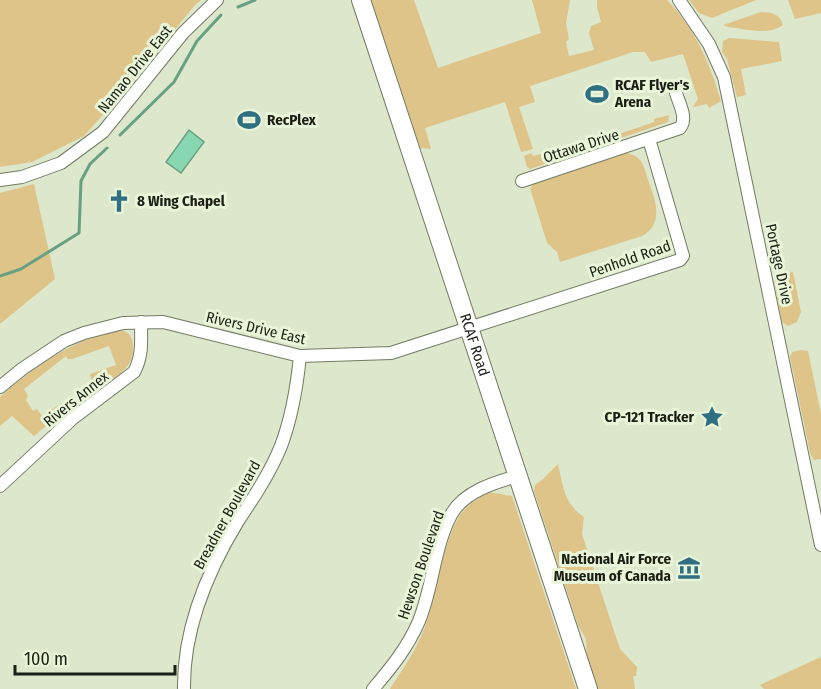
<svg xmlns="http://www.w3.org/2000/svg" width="821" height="689" font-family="'Fira Sans Condensed',sans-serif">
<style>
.green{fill:#dfc489}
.water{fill:#89d7b1;stroke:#68a082;stroke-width:1.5}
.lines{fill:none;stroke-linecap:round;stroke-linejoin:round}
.stream{stroke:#68a082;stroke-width:3}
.minor-casing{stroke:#727b62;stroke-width:14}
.secondary-casing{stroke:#727b62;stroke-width:20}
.minor{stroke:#fff;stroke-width:12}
.secondary{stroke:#fff;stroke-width:18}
.labels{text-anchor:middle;stroke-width:6;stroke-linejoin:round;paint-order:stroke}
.street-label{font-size:15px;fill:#1b1f15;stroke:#e9f5d8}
.poi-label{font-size:15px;font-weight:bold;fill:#1b1f15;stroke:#e9f5d8;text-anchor:start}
</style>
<rect width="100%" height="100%" fill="#dce7cb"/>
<g class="green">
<polygon points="0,0 201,0 195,5 127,88 84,136 32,162 0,167"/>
<path d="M370,0h44l24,68 103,-35 -9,-33h38l-4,23 3,16 -3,3 3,14 25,-6 -5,-17 2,-7 10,-4 -4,-15v-7h70c28,29 43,63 54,101l-12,7 -2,-4 -14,3 5,-8 -15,-45 -32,8 -6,-10h-12l-103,34 5,16 -16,5 14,42 -12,3 -16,-50 -80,26 6,21 -11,-1z"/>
<polygon points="689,0 756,0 712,18 699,13"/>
<polygon points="788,0 821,0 821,13 795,19"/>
<path d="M761,12c10,0 19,2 22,13 -15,11 -38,4 -55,2l-5,-2z"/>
<polygon points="729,38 779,42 782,61 741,69 746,95 737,97 727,59 722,52 723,41"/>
<polygon points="669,115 668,122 530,169 527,167 524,156 531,153 533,156 553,151 555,156 654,122 654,119"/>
<path d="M625,152c4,2 10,3 13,6 6,5 8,15 10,22 7,19 17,44 -6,56l-82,26 -3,-10 -10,-9 -17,-55 6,-6z"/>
<polygon points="34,184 55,279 0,324 0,193"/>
<polygon points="793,272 801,312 797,322 788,326 782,322 774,280 779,275"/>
<path d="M121,330c9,3 12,7 12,17 2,23 -22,32 -39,43l-4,-16 26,-9 -7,-19 -37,13h-4l-2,-3 -42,33 4,7 -2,4 7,11 4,-2 5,7 29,-19 3,6 -40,33 -22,-20 -12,10v-29c35,-31 74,-59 121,-67z"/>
<polygon points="801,350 808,351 821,414 821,459 814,460 810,453 790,357 792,352"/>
<path d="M558,464c5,22 6,40 26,53l-2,17 38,115 17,18 -1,9h-3l2,13h-37l-11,-33 -1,-17 -8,-14 -44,-134 1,-6 7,-5z"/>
<path d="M489,492l23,4 64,193h-186c14,-22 29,-43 37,-68 10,-32 16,-79 33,-106 7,-10 19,-17 29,-23z"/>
<polygon points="821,657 821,689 764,689 760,685"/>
</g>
<polygon class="water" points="189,130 204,142 181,173 166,162"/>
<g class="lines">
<g class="stream">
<polyline points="238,7 255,0"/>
<polyline points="120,135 174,82 197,41 221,15"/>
<polyline points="0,276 21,269 79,233 81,181 90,164 107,148"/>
</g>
<g class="minor-casing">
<g id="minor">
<polyline points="679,0 709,44 724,77 821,545"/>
<polyline points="0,180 22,177 61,163 103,132 183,33 217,0"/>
<path d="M522,181l158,-53c8,-10 -1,-24 -4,-35"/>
<polyline points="0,387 22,369 64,341 84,333 123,323 163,322 300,356 391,353 680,260 683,256 649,139"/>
<path d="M0,486l72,-67 62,-47c9,-16 7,-32 7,-50"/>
<path d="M184,689c-1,-60 23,-117 54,-168 16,-24 32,-48 43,-75 11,-29 16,-60 19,-90"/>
<path d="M373,689c18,-21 35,-42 46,-68 14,-34 15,-74 32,-106 12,-23 44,-33 67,-39"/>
</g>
</g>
<g class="secondary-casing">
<g id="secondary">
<path id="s1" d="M361,0l227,689"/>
</g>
</g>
<use href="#minor" class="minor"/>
<use href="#secondary" class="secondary"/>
</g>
<defs>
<g id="stadium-bare" transform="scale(1.8)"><path d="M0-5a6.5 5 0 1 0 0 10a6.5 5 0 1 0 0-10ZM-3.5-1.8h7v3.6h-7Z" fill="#2e6f82" stroke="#e9f5d8" stroke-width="2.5" paint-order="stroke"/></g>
<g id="church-bare" transform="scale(1.8)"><path d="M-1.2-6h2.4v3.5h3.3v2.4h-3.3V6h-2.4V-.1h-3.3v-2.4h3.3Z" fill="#2e6f82" stroke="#e9f5d8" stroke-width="2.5" paint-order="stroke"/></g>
<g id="sight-bare" transform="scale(1.8)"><path d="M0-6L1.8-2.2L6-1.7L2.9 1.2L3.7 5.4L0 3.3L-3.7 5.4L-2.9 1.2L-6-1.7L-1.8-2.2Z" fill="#2e6f82" stroke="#e9f5d8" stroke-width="2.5" paint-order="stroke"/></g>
<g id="museum-bare" transform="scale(1.8)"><path d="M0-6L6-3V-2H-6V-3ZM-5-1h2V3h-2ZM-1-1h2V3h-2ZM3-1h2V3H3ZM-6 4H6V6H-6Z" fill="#2e6f82" stroke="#e9f5d8" stroke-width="2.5" paint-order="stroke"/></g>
</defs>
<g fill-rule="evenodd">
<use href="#stadium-bare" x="597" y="94"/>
<use href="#stadium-bare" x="249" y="120"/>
<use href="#church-bare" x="119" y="201"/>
<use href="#sight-bare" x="712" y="417"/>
<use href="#museum-bare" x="689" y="568"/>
</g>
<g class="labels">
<g class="street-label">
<text transform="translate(135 69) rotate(-51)" y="5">Namao Drive East</text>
<text transform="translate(581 146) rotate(-18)" y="5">Ottawa Drive</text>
<text transform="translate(630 259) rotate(-19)" y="5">Penhold Road</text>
<text transform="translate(779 264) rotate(78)" y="5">Portage Drive</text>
<text transform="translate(256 328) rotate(13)" y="5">Rivers Drive East</text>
<text dy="5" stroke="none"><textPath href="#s1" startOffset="363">RCAF Road</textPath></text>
<text transform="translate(76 399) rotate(-39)" y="5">Rivers Annex</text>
<text transform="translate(227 515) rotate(-61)" y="5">Breadner Boulevard</text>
<text transform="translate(421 565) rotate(-71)" y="5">Hewson Boulevard</text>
</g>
<g class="poi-label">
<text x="615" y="90">RCAF Flyer's<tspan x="615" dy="17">Arena</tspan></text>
<text x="267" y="125">RecPlex</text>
<text x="137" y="206">8 Wing Chapel</text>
<text x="694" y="422" text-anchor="end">CP-121 Tracker</text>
<text x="671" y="564" text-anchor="end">National Air Force<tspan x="671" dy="17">Museum of Canada</tspan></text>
</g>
</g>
<path d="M15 665v9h160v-9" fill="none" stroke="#1b1f15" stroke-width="3"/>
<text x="24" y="665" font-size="18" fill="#1b1f15" stroke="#e9f5d8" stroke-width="4.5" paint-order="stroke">100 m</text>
</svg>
